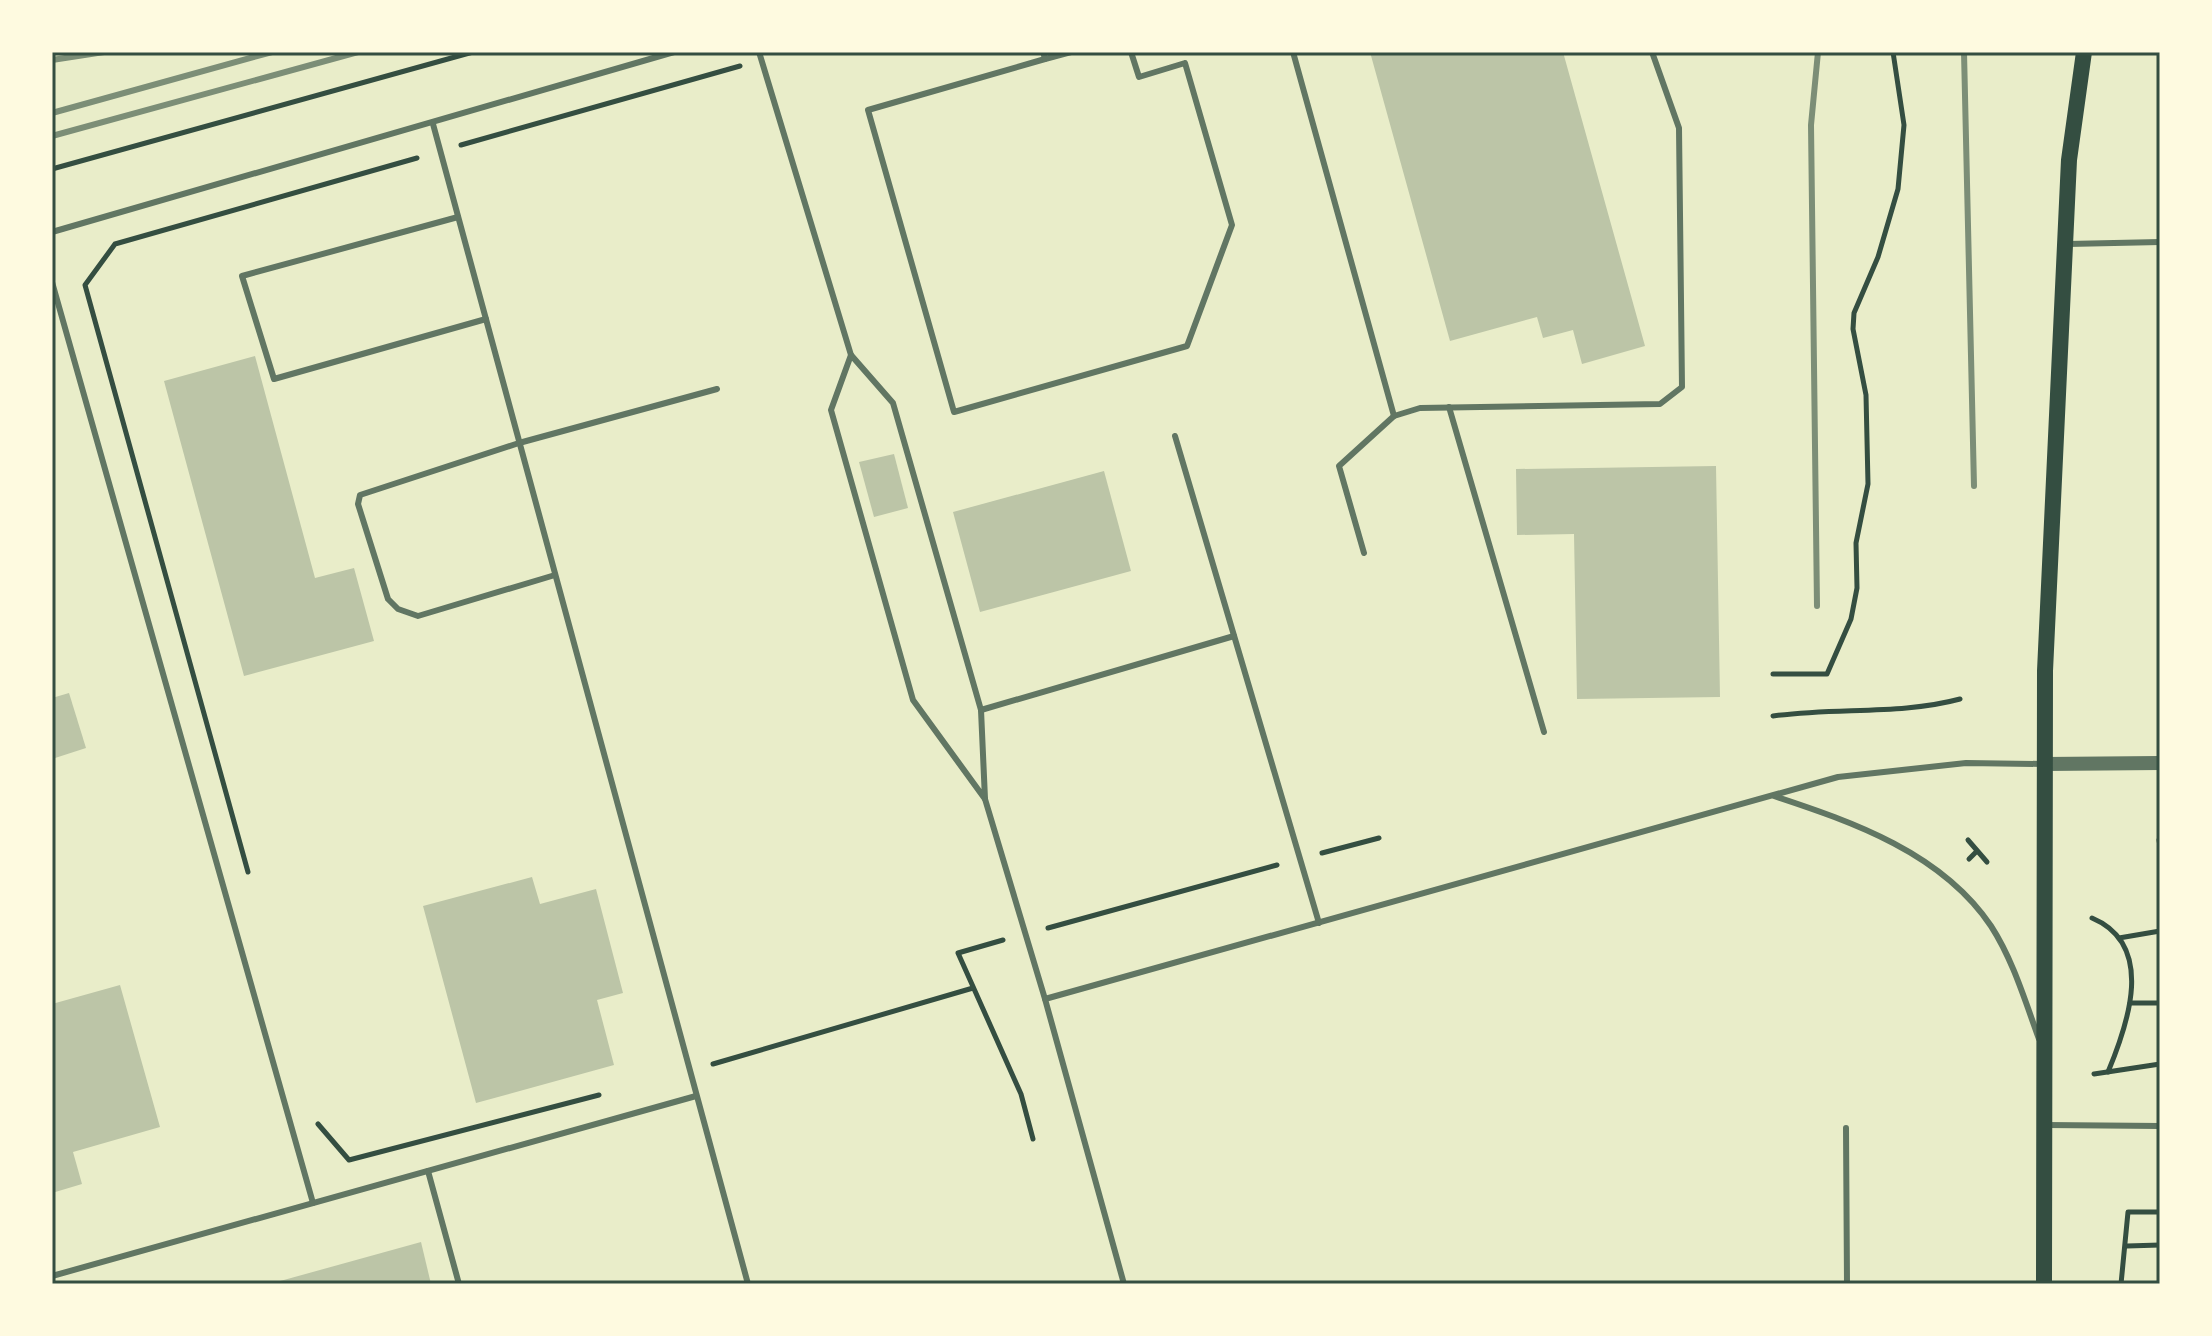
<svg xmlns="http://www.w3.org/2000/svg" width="2212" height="1336" font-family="'Fira Sans',sans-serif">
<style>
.building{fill:#bcc5a7}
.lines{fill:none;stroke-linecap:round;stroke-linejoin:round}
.path{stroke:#344e41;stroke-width:5}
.service{stroke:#617663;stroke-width:6}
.tertiary{stroke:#617663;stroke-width:14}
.secondary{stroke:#344e41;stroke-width:16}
.rail{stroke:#7c8e77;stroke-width:6}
.neatline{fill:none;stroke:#344e41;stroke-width:3}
</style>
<rect width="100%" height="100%" fill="#e9edc9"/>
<g class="building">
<polygon points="1370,52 1563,52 1645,346 1582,364 1573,330 1543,338 1537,317 1450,341"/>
<polygon points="255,356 315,578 354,568 374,641 244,676 164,381"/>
<polygon points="894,454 908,508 874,517 859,462"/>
<polygon points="1716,466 1720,697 1577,699 1574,534 1517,535 1516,469"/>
<polygon points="1104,471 1131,571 980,612 953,512"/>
<polygon points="69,693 86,748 52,759 52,698"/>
<polygon points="532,877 540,904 596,889 623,993 597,1000 614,1065 476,1103 423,906"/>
<polygon points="120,985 160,1127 73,1152 82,1184 52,1193 52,1004"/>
<polygon points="421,1242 431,1284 273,1284 273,1283"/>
</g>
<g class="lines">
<g class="path">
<polyline points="461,145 740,66"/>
<polyline points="52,169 473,52"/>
<polyline points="1773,674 1827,674 1851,619 1857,588 1856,543 1868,484 1866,395 1853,329 1854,313 1878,257 1898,189 1904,125 1893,52"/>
<path d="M1773,716c62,-9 128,-1 187,-17"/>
<polyline points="1968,840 1987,862"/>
<polyline points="2159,840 2160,846"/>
<polyline points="1322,853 1379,838"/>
<polyline points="1969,859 1977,851"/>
<polyline points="248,872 85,285 115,244 417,158"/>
<path d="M2092,918c64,27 36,106 16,154"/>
<polyline points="1048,928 1277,865"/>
<polyline points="2119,938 2160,931"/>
<polyline points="1003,940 958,953 1021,1094 1033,1139"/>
<polyline points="2130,1003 2160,1003"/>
<polyline points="713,1064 973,988"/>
<polyline points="2094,1074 2160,1064"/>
<polyline points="318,1124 349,1160 599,1095"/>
<polyline points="2127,1246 2160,1245"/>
<polyline points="2121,1284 2128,1212 2160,1212"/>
</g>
<g class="service">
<polyline points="759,52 851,355"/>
<polyline points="1043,52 1045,59 868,110 954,412 1187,346 1232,225 1185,63 1139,77 1131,52"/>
<polyline points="1293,52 1394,416 1420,408 1660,404 1682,387 1679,128 1652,52"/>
<polyline points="1045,59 1071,52"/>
<polyline points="433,124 748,1284"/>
<polyline points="458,217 242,276 274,379 486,319"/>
<polyline points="52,232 674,52"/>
<polyline points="2068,244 2160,242"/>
<polyline points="52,282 313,1203"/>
<polygon points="851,355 893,403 981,710 985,799 913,700 831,410"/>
<polyline points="1449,407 1544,732"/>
<polyline points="1175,436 1319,923"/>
<polyline points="1364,553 1339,466 1394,416"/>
<polyline points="555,575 418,616 398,609 388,599 358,504 360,495 519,443 717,389"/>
<polyline points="981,710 1234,636"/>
<path d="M1774,796c79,26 168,57 217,130 22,34 34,75 48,113"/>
<polyline points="985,799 1045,999 1124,1284"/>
<polyline points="1045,999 1838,777 1966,763 2042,764"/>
<polyline points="2046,1125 2160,1126"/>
<polyline points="1846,1128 1847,1284"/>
<polyline points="428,1171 459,1284"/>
<polyline points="52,1276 696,1096"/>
</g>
<polyline class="tertiary" points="2045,764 2160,763"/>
<polyline class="secondary" points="2044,1284 2045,671 2069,160 2084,52"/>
<g class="rail">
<polyline points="1964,52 1974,486"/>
<polyline points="52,60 104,52"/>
<polyline points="52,113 272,52"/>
<polyline points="52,136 358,52"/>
<polyline points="1817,606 1811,125 1818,52"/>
</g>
</g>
<rect width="2212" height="1336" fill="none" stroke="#fefae0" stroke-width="108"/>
<rect x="54" y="54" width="2104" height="1228" class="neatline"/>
</svg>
